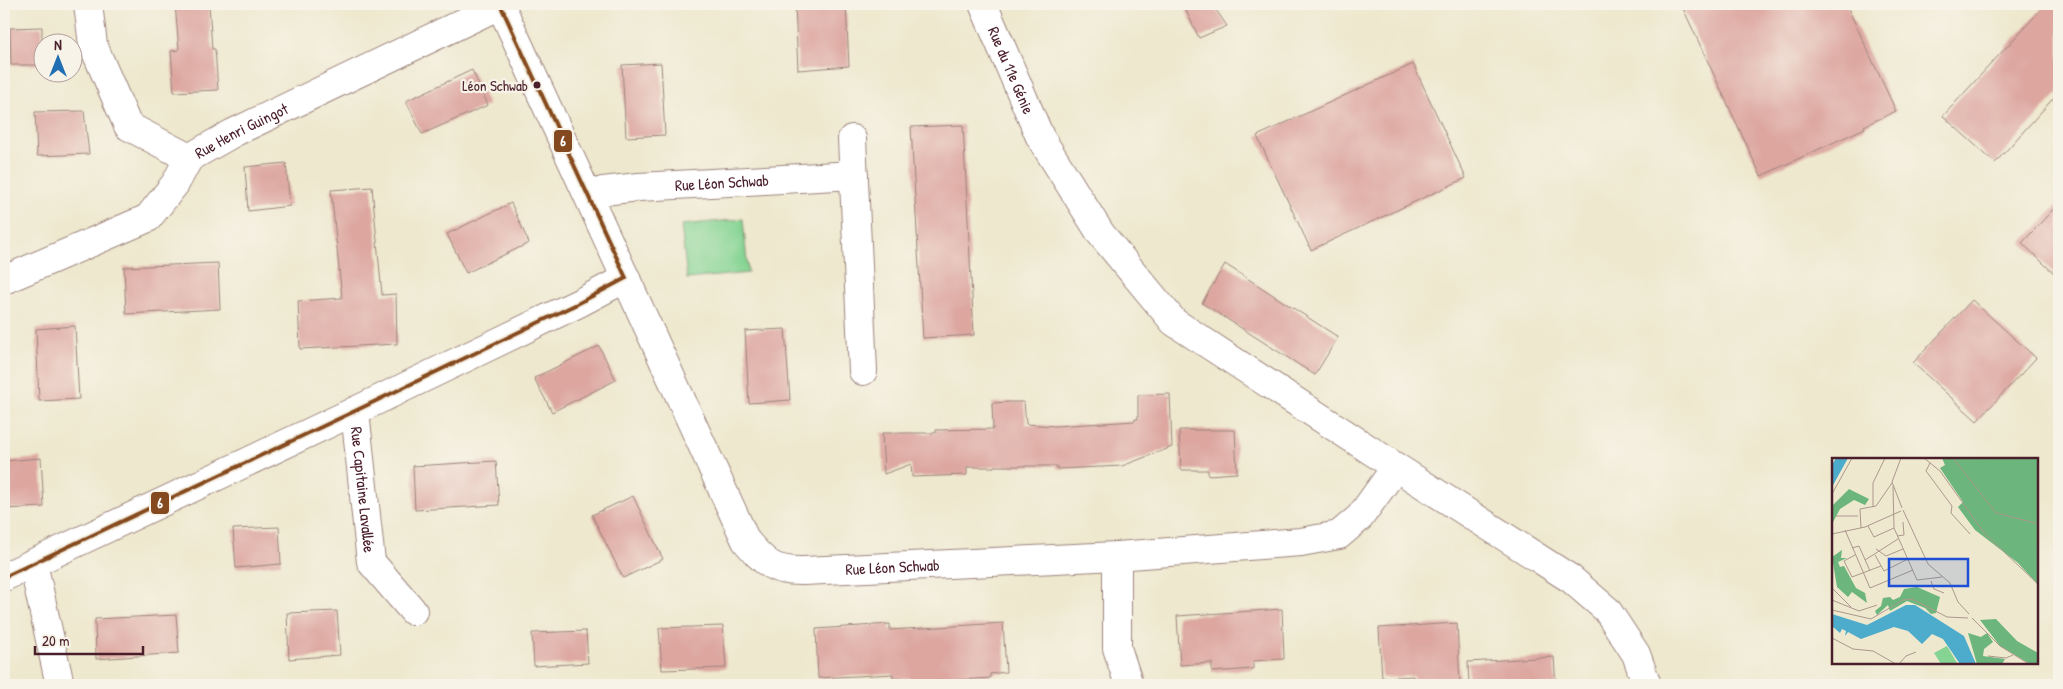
<svg xmlns="http://www.w3.org/2000/svg" width="2063" height="689" font-family="'Patrick Hand',sans-serif">
<style>
.green{fill:#85d493;stroke:#687a5f}
.building{fill:#dda7a0}
.lines{fill:none;stroke-linecap:round;stroke-linejoin:round}
.minor-casing{stroke:#9c847c;stroke-width:30}
.minor{stroke:#fff;stroke-width:28}
.bus-1-casing{stroke:#f7f3e8;stroke-width:8}
.bus-1{stroke:#85491f;stroke-width:4}
.bus-dot{fill:#4a1f2b;stroke:#f7f3e8;stroke-width:2}
.labels{text-anchor:middle;stroke-width:4.5;stroke-linejoin:round;paint-order:stroke}
.bus-label{font-size:15px;fill:#4a1f2b;stroke:#f7f3e8;text-anchor:end}
.street-label{font-size:16px;fill:#4a1f2b;stroke:#f7f3e8}
.inset-road{fill:none;stroke:#ac988d;stroke-width:1}
.view{fill:#1d4ed8;fill-opacity:0.15;stroke:#1d4ed8;stroke-width:2.5}
.inset-edge{fill:none;stroke:#4a1f2b;stroke-width:2.5}
.line-badge{stroke:#f7f3e8;stroke-width:2}
.badge-label{font-size:14px;text-anchor:middle;font-weight:bold;fill:#fff}
</style>
<rect width="100%" height="100%" fill="#f7f3e8"/>
<filter id="ink" filterUnits="userSpaceOnUse"><feTurbulence type="fractalNoise" baseFrequency=".02" numOctaves="2"/><feDisplacementMap in="SourceGraphic" scale="10" xChannelSelector="R" yChannelSelector="G"/><feConvolveMatrix kernelMatrix="1 2 1 2 8 2 1 2 1" color-interpolation-filters="sRGB"/></filter>
<filter id="wash" filterUnits="userSpaceOnUse"><feTurbulence type="fractalNoise" baseFrequency=".0096" numOctaves="4" result="noise"/><feDisplacementMap in="SourceGraphic" scale="20" xChannelSelector="R" yChannelSelector="G"/><feGaussianBlur stdDeviation="1.12" result="paint"/><feColorMatrix in="noise" values="0 0 0 0 0 0 0 0 0 0 0 0 0 0 0 0 0 1.4 0 .05"/><feComposite in="paint" operator="in"/></filter>
<g filter="url(#wash)">
<rect width="100%" height="100%" fill="#eee8ce"/>
<polygon class="green" points="743,219 748,273 687,279 681,225"/>
<g id="blocks">
<g class="building">
<polygon points="175,4 209,4 212,49 215,49 218,90 174,92 171,51 179,50"/>
<polygon points="795,4 846,4 849,66 798,70"/>
<polygon points="1183,4 1212,4 1227,26 1199,38"/>
<polygon points="1681,4 1846,4 1896,111 1864,126 1865,128 1761,176"/>
<polygon points="2046,4 2059,4 2059,92 1995,163 1943,116"/>
<polygon points="42,27 42,65 11,65 10,28"/>
<polygon points="661,63 665,135 626,137 622,65"/>
<polygon points="1413,64 1466,178 1311,250 1257,136"/>
<polygon points="472,70 488,105 422,134 406,101"/>
<polygon points="84,111 89,154 37,156 35,112"/>
<polygon points="963,125 974,335 923,338 911,127"/>
<polygon points="286,163 290,206 248,211 245,167"/>
<polygon points="372,187 382,295 396,294 397,344 300,349 298,301 342,298 331,190"/>
<polygon points="511,203 529,243 466,273 447,234"/>
<polygon points="2059,203 2059,278 2022,243"/>
<polygon points="218,263 220,309 126,314 124,267"/>
<polygon points="1225,264 1338,337 1315,375 1202,303"/>
<polygon points="1972,300 2036,358 1977,421 1913,363"/>
<polygon points="75,326 79,399 39,401 36,329"/>
<polygon points="785,329 790,400 749,403 745,331"/>
<polygon points="599,346 616,380 552,412 534,378"/>
<polygon points="1170,394 1172,447 1122,466 1057,469 1057,466 994,466 994,467 967,467 967,475 912,477 911,464 884,474 882,433 936,433 936,430 993,429 992,403 1008,402 1024,402 1026,424 1055,426 1135,421 1135,419 1138,419 1138,395"/>
<polygon points="1179,430 1235,430 1237,473 1208,475 1208,470 1181,470"/>
<polygon points="41,458 44,507 4,509 4,461"/>
<polygon points="496,461 499,505 415,510 413,466"/>
<polygon points="633,496 663,559 623,578 592,515"/>
<polygon points="279,527 281,564 236,568 233,529"/>
<polygon points="1282,609 1284,659 1253,661 1253,669 1212,672 1212,663 1180,665 1177,616"/>
<polygon points="337,611 340,655 289,659 287,613"/>
<polygon points="176,615 179,653 96,659 95,619"/>
<polygon points="1003,623 1006,672 990,674 990,678 909,683 909,678 893,679 893,674 818,678 816,629 890,624 890,630"/>
<polygon points="1457,623 1460,685 1417,685 1417,679 1413,679 1413,676 1382,678 1379,628"/>
<polygon points="723,626 726,668 662,670 659,628"/>
<polygon points="586,631 588,663 534,666 532,633"/>
<polygon points="1554,657 1556,685 1469,685 1468,662"/>
</g>
</g>
</g>
<g filter="url(#ink)">
<use href="#blocks" fill-opacity="0" stroke="#9c847c" stroke-width="1"/>
<g class="lines">
<g class="minor-casing">
<g id="minor">
<polyline points="88,4 93,45 128,126 189,158"/>
<path id="s1" d="M500,4l246,537c19,22 27,31 58,30l313,-15 184,-14 38,-7 21,-18 36,-50"/>
<path id="s2" d="M983,4l57,133 61,97 73,88 222,145 175,112 36,31 29,44 11,31"/>
<polyline points="852,139 863,371"/>
<path id="s3" d="M589,196l14,-5 36,-4 215,-12"/>
<path id="s4" d="M4,280l144,-62 27,-34 14,-26 44,-25 267,-128"/>
<path id="s5" d="M355,411l16,151 42,49"/>
<polyline points="1117,556 1117,648 1129,685"/>
<polyline points="33,563 60,685"/>
<polyline points="4,577 355,411 579,303 626,278"/>
</g>
</g>
<use href="#minor" class="minor"/>
<g class="bus-1-casing">
<g id="bus-1">
<polyline points="500,4 626,278"/>
<polyline points="4,577 355,411 579,303 626,278"/>
</g>
</g>
<use href="#bus-1" class="bus-1"/>
</g>
</g>
<circle class="bus-dot" cx="537" cy="85" r="4.5"/>
<g class="labels">
<g class="bus-label">
<text x="528" y="91">Léon Schwab</text>
</g>
<g class="street-label">
<text dy="6" stroke="none"><textPath href="#s2" startOffset="72">Rue du 11e Génie</textPath></text>
<text dy="6" stroke="none"><textPath href="#s4" startOffset="289">Rue Henri Guingot</textPath></text>
<text dy="6" stroke="none"><textPath href="#s3" startOffset="134">Rue Léon Schwab</textPath></text>
<text dy="6" stroke="none"><textPath href="#s5" startOffset="79">Rue Capitaine Lavallée</textPath></text>
<text dy="6" stroke="none"><textPath href="#s1" startOffset="748">Rue Léon Schwab</textPath></text>
</g>
</g>
<g transform="translate(1832 458)">
<rect width="206" height="206" fill="#eee8ce"/>
<path d="M115,188l10,17 -1,1h-15l-7,-11z" fill="#85d493"/>
<path d="M110,0h96v127l-20,-22 -43,-33 -17,-23 5,-5 -23,-34 5,-3zM17,31l20,10 -4,6 -11,-5 -14,9 -8,15 1,-19zM10,92l-1,8h6l-9,4 2,5 4,-1 12,22 9,5 2,10 -15,-11 -4,5 -11,-10 -5,-30zM85,129l23,10 -4,16 -5,1 -6,-6 -18,-7 -17,10 -2,-6 -11,10 -2,-4 6,-5 2,-8 7,-1 3,3 7,-3 4,-8zM164,161l21,22 21,12v11h-8l-30,-18 -20,-26zM136,175l13,4 6,-4 6,9 -9,7 -1,7 22,3 -3,5h-25z" fill="#6cb67d"/>
<path d="M4,0h12l-16,29v-22zM74,147h9l49,31 12,28h-16l-17,-25 -11,-5 -10,10 -14,-13 -14,-4 -33,12 -13,-7 -3,4 1,-5 -4,-2 -2,4 -8,-7v-12l35,11z" fill="#4daccc"/>
<path class="inset-road" d="M69,0l-9,24 10,26M92,0l16,13 45,63 54,51M121,0l43,55 43,11M98,5l-4,8 26,35 -1,7 19,21M61,28l1,42 23,52 25,-3M0,36l20,-36M41,49v-24l12,-25M71,52l25,54 22,19 8,19 11,12M4,58h22M36,68l6,11 20,-9M29,70l-1,-19 16,-3 16,-23M13,72l25,58 43,-18M0,76l33,-7 36,-16M65,78l7,-1 -1,-13M20,90l7,-2 11,25M44,91l10,7 17,-7M23,97l-11,6 8,16 29,-11M43,97l9,16 24,-12M33,102l33,-21M99,123l3,8 10,4M0,130l19,19M0,142l27,11 18,-6M0,152l39,9 32,-19 9,-1 35,18 21,1M140,160l28,28 29,18M0,180l21,11 20,2 23,13M156,198l18,2 7,-3M67,206l7,-8 10,-4"/>
<path class="view" d="M57,101h79v27h-79z"/>
<rect width="206" height="206" class="inset-edge"/>
</g>
<g class="line-badge">
<rect x="553" y="129" width="20" height="24" rx="5" fill="#85491f"/>
<rect x="150" y="491" width="20" height="24" rx="5" fill="#85491f"/>
</g>
<g class="badge-label">
<text x="563" y="146">6</text>
<text x="160" y="508">6</text>
</g>
<rect width="2063" height="689" fill="none" stroke="#f7f3e8" stroke-width="20"/>
<g transform="translate(58 58)"><circle r="24" fill="#f7f3e8" stroke="#b29e9c"/>
<path d="M0-4L9 19L0 12L-9 19Z" fill="#1f6fb2"/>
<text y="-8" font-size="14" font-weight="bold" text-anchor="middle" fill="#4a1f2b">N</text>
</g>
<path d="M35 646v8h108v-8" fill="none" stroke="#4a1f2b" stroke-width="2.5"/>
<text x="42" y="646" font-size="15" fill="#4a1f2b" stroke="#f7f3e8" stroke-width="4" paint-order="stroke">20 m</text>
</svg>
